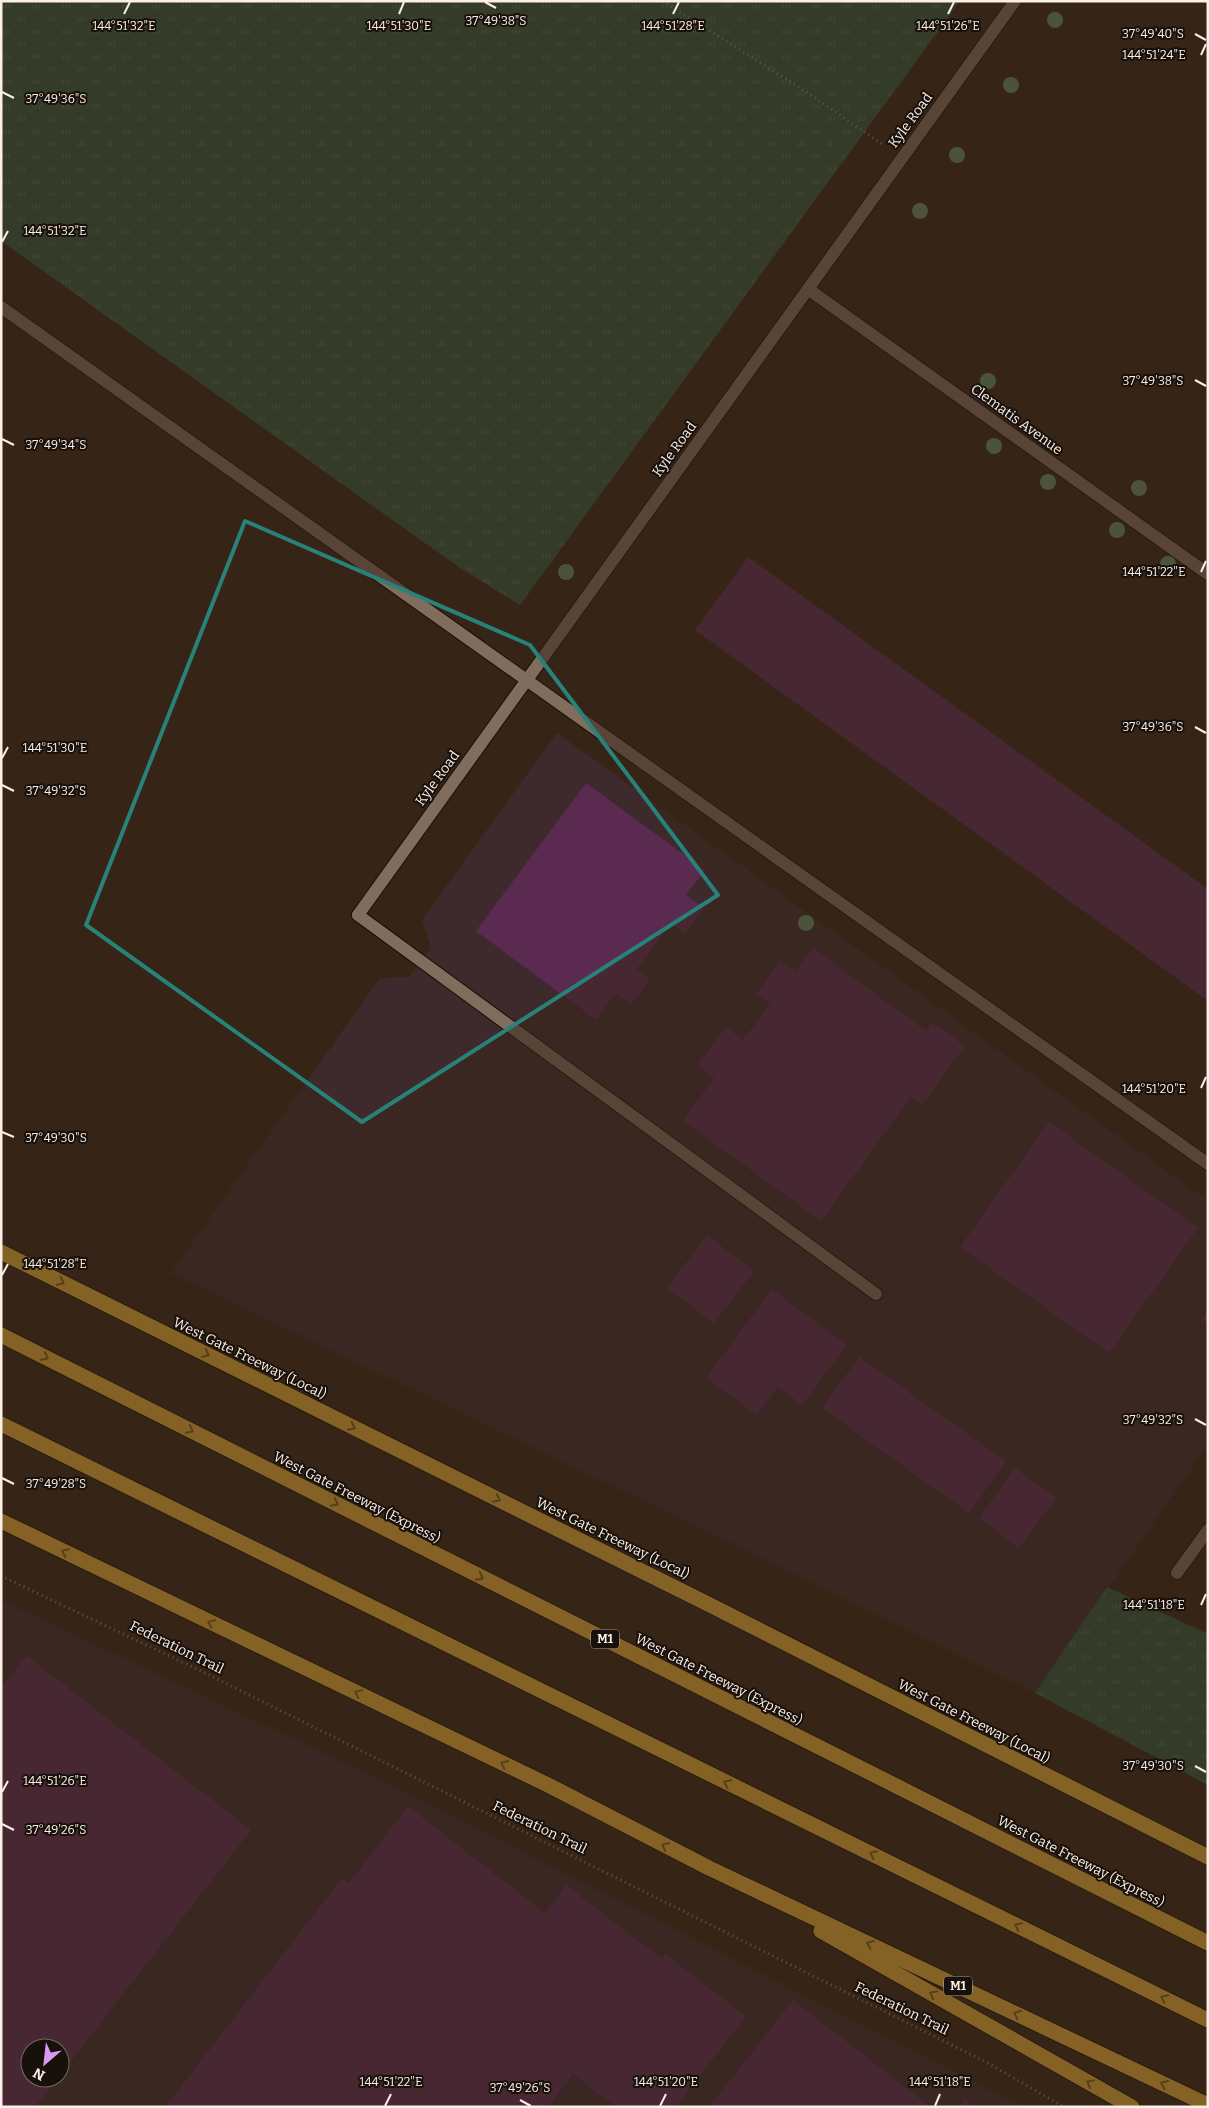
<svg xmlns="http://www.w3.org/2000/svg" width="1209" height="2108" font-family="Bitter,serif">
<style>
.industrial{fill:#3e2a2d;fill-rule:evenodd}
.grass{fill:url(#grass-tufts)}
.building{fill:#5b2a50}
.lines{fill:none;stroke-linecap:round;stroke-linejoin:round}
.lane-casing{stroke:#1d0e02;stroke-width:14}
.street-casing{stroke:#1d0e02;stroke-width:14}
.highway-casing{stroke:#1d0e02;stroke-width:17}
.path{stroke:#9a8c80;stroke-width:3;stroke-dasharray:1 4;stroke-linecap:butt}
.lane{stroke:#816d5d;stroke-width:12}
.street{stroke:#816d5d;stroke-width:12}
.highway{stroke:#e3ae39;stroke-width:15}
.tree{fill:#658e67}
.oneway{stroke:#7e5f22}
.marked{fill:none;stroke:#27827a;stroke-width:4;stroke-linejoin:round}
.ticks{fill:none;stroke:#fbefe6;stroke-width:2}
.labels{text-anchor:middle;stroke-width:4;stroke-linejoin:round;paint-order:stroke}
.shield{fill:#18100a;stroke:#b7aca4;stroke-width:1}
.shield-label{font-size:12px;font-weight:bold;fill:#fbefe6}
.street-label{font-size:14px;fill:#fbefe6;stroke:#18100a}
.ticks-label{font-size:12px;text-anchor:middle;fill:#fbefe6;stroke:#18100a;stroke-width:4;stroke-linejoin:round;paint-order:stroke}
</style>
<defs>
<pattern id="grass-tufts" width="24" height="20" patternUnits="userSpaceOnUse" patternTransform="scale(1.25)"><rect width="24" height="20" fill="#32573e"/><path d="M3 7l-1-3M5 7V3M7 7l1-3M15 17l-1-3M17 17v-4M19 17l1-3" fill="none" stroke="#516f5a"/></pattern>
</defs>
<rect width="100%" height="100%" fill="#362517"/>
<g class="industrial">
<polygon points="557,733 1208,1201 1208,1445 1035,1693 798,1575 171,1273 380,978 409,977 431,948 422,920"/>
<path d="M1,1600l394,187 629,320h-1023zM30,2048h30v30h-30z"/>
</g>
<g class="grass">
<polygon points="1,1 960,1 520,605 460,568 1,241"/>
<polygon points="1107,1587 1208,1634 1208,1785 1035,1693"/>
</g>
<g class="building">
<polygon points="748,557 1208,889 1208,1001 695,630"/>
<polygon points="586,783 705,870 686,895 704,908 685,934 671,923 636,970 650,979 631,1005 616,993 596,1020 476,931"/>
<polygon points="813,948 926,1031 932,1022 965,1046 922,1105 911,1097 821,1221 683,1121 714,1078 697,1065 726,1027 743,1040 770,1004 756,994 780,960 796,972"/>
<polygon points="1049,1122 1198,1228 1109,1353 960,1247"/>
<polygon points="707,1235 754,1271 714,1323 667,1288"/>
<polygon points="772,1289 847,1345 802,1405 778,1387 757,1415 706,1378"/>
<polygon points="1208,1312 1208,1325 1202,1320"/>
<polygon points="859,1357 1006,1461 969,1513 822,1408"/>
<polygon points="1015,1468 1056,1498 1019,1548 979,1518"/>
<polygon points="27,1656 251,1830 60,2075 60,2048 30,2048 30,2078 57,2078 35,2107 1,2107 1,1688"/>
<polygon points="408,1806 545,1913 566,1885 662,1959 665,1954 746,2016 676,2107 616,2107 573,2074 548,2107 165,2107 342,1878 349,1883"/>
<polygon points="793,2000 931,2107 709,2107"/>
<polygon points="965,2099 974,2107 959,2107"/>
</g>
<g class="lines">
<g class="lane-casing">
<g id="lane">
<polyline points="1,307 1208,1164"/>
<polyline points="358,915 876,1294"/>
<polyline points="1177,1573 1208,1530"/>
</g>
</g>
<g class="street-casing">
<g id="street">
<polyline points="808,289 1208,574"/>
<polyline points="358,915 1015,1"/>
</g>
</g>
<g class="highway-casing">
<g id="highway">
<polyline points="1,1252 708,1604 1208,1857"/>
<polyline points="1,1335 1208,1943"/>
<polyline points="1,1424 1208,2020"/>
<polyline points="1,1521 548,1785 709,1868 1208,2105"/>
<polyline points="821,1931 1132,2107"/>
</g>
</g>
<g class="path">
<polyline points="663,1 808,93 882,144"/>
<polyline points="1,1576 201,1671 986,2062 1064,2107"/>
</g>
<use href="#lane" class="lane"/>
<use href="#street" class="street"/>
<use href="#highway" class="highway"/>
</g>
<g class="tree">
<circle cx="1055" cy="20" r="8"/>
<circle cx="1011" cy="85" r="8"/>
<circle cx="957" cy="155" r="8"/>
<circle cx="920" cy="211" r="8"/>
<circle cx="988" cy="381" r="8"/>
<circle cx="994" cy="446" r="8"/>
<circle cx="1048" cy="482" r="8"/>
<circle cx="1139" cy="488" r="8"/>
<circle cx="1117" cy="530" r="8"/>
<circle cx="1168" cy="564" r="8"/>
<circle cx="566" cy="572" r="8"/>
<circle cx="806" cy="923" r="8"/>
</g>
<defs><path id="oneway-chevron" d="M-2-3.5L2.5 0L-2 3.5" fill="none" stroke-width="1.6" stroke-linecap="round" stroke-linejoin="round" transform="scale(1.25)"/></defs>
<g class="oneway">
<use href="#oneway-chevron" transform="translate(61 1282) rotate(26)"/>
<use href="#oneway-chevron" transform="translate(206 1354) rotate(26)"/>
<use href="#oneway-chevron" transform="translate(45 1357) rotate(27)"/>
<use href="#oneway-chevron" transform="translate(352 1427) rotate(26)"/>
<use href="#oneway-chevron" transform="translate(190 1430) rotate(27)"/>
<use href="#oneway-chevron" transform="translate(497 1499) rotate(26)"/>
<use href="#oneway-chevron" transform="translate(335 1503) rotate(27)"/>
<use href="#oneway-chevron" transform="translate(65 1552) rotate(-154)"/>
<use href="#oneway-chevron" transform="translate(480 1577) rotate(27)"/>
<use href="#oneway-chevron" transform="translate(211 1623) rotate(-154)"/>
<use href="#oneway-chevron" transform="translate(358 1693) rotate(-154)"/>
<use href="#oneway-chevron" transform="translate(504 1764) rotate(-154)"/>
<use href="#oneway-chevron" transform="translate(727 1783) rotate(-154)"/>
<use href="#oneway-chevron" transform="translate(665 1846) rotate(-153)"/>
<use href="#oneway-chevron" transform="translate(873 1854) rotate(-154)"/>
<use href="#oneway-chevron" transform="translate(1018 1926) rotate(-154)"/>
<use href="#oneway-chevron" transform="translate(870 1944) rotate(-155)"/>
<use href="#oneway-chevron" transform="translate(933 1994) rotate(-151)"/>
<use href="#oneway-chevron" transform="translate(1164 1998) rotate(-154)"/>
<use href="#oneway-chevron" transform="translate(1017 2014) rotate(-155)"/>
<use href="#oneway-chevron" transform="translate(1090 2083) rotate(-151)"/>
<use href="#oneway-chevron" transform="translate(1164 2084) rotate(-155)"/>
</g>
<path d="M0 0H1209V2108H0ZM245,521l285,124 188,250 -356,227 -276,-197z" fill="#362517" fill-opacity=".55" fill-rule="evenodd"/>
<path class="marked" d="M245,521l285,124 188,250 -356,227 -276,-197z"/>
<path class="ticks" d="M485,2l11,6M124,14l6,-12M399,14l5,-12M673,14l6,-12M948,14l6,-12M1195,34l11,6M1201,55l5,-11M2,92l12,6M2,242l6,-11M1195,380l11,6M2,439l12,6M1201,572l5,-11M1195,727l11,6M2,758l6,-11M2,785l12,6M1201,1088l5,-11M2,1132l12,5M2,1275l6,-11M1195,1419l11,6M2,1478l12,6M1201,1605l5,-11M1195,1766l11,6M2,1792l6,-11M2,1824l12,6M520,2100l11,6M385,2106l6,-12M660,2106l6,-12M935,2106l5,-12"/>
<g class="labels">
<g class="shield">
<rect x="591" y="1629.5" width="28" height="19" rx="4"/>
<rect x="944" y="1976.5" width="28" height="19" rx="4"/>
</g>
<g class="shield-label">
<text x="605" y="1643">M1</text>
<text x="958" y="1990">M1</text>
</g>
<g class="street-label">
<text transform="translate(910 120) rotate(-54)" y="5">Kyle Road</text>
<text transform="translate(1017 419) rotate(36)" y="5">Clematis Avenue</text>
<text transform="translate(674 449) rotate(-54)" y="5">Kyle Road</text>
<text transform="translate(437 778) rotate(-54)" y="5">Kyle Road</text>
<text transform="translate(250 1358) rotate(26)" y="5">West Gate Freeway (Local)</text>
<text transform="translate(357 1497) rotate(27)" y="5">West Gate Freeway (Express)</text>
<text transform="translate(613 1538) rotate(26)" y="5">West Gate Freeway (Local)</text>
<text transform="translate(177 1647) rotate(26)" y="5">Federation Trail</text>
<text transform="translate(719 1679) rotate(27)" y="5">West Gate Freeway (Express)</text>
<text transform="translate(974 1721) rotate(27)" y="5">West Gate Freeway (Local)</text>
<text transform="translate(540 1827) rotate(26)" y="5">Federation Trail</text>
<text transform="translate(1081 1861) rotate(27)" y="5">West Gate Freeway (Express)</text>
<text transform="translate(902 2008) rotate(26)" y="5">Federation Trail</text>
</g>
</g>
<g class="ticks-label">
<text x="496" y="25">37°49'38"S</text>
<text x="124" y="30">144°51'32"E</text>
<text x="399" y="30">144°51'30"E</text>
<text x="673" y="30">144°51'28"E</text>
<text x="948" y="30">144°51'26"E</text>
<text x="1153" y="38">37°49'40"S</text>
<text x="1154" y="59">144°51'24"E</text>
<text x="56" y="103">37°49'36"S</text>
<text x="55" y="235">144°51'32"E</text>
<text x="1153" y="385">37°49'38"S</text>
<text x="56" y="449">37°49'34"S</text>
<text x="1154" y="576">144°51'22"E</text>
<text x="1153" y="731">37°49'36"S</text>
<text x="55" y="752">144°51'30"E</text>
<text x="56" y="795">37°49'32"S</text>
<text x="1154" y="1093">144°51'20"E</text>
<text x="56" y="1142">37°49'30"S</text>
<text x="55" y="1268">144°51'28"E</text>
<text x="1153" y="1424">37°49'32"S</text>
<text x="56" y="1488">37°49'28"S</text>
<text x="1154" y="1609">144°51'18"E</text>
<text x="1153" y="1770">37°49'30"S</text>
<text x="55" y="1785">144°51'26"E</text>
<text x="56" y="1834">37°49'26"S</text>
<text x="391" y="2086">144°51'22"E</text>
<text x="666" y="2086">144°51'20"E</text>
<text x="940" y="2086">144°51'18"E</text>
<text x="520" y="2092">37°49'26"S</text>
</g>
<rect width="1209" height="2108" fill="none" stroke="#fbefe6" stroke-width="5"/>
<g transform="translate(45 2063) rotate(208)"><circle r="24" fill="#18100a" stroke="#736962"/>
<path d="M0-4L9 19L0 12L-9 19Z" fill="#dc99f4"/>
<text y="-8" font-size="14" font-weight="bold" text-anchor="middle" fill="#fbefe6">N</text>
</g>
</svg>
